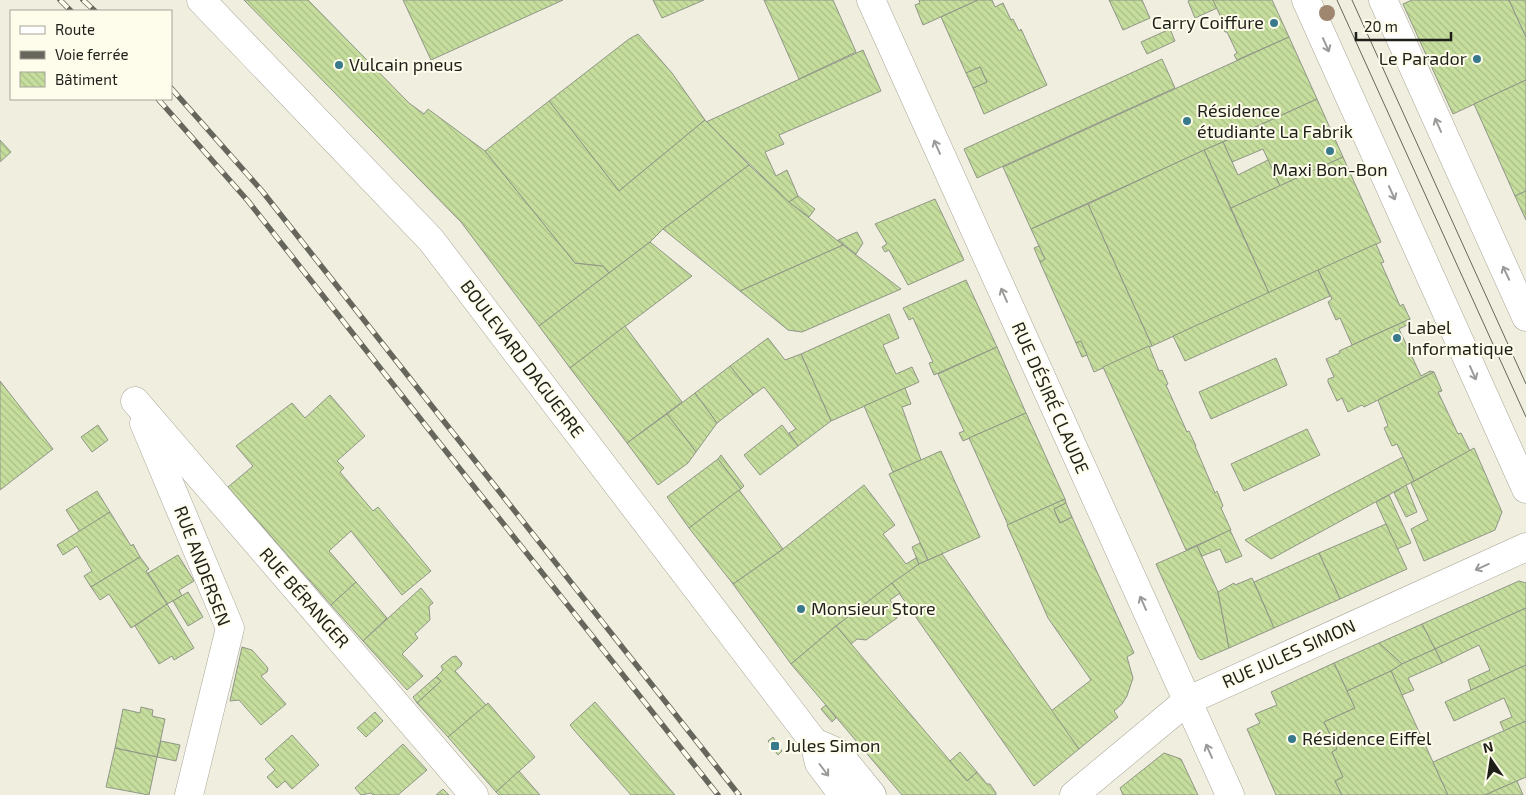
<svg xmlns="http://www.w3.org/2000/svg" width="1526" height="795" font-family="'Exo 2',sans-serif">
<style>
.building{fill:url(#building-back-hatch);stroke:#909688}
.lines{fill:none;stroke-linecap:round;stroke-linejoin:round}
.minor-casing{stroke:#a8a697;stroke-width:29}
.major-casing{stroke:#a8a697;stroke-width:29}
.minor{stroke:#fff;stroke-width:28}
.major{stroke:#fff;stroke-width:28}
.tram{stroke:#67665d;stroke-width:1}
.rail-casing{stroke:#67665d;stroke-width:5.5}
.rail{stroke:#fefceb;stroke-width:4;stroke-dasharray:11;stroke-linecap:butt}
.tree{fill:#9e866f}
.oneway{stroke:#9a9a98}
.poi-dot{fill:#39798c;stroke:#fefceb;stroke-width:2}
.labels{text-anchor:middle;stroke-width:4;stroke-linejoin:round;paint-order:stroke}
.poi-label{font-size:18px;fill:#1f1f19;stroke:#fefceb;text-anchor:start}
.street-label{font-size:18px;fill:#1f1f19;stroke:#fefceb}
</style>
<defs>
<pattern id="building-back-hatch" width="6" height="6" patternUnits="userSpaceOnUse" patternTransform="scale(1.25)"><rect width="6" height="6" fill="#c6de9d"/><path d="M-1 5l2 2M0 0l6 6M5-1l2 2" fill="none" stroke="#aabe87"/></pattern>
</defs>
<rect width="100%" height="100%" fill="#f0eede"/>
<g class="building">
<polygon points="244,0 308,0 409,103 424,114 428,109 485,151 575,263 603,266 609,273 539,326 461,222"/>
<polygon points="403,0 563,0 431,60"/>
<polygon points="653,0 704,0 662,18"/>
<polygon points="764,0 833,0 856,52 799,79"/>
<polygon points="919,0 978,0 923,25 915,5 920,3"/>
<polygon points="978,0 992,0 995,7 1003,3 1011,20 1013,19 1019,31 1021,29 1047,85 984,114 973,88 987,82 980,67 966,73 941,17"/>
<polygon points="1109,0 1142,0 1150,18 1123,30"/>
<polygon points="1191,0 1213,0 1217,8 1195,18 1188,1"/>
<polygon points="1213,0 1272,0 1289,37 1237,60 1234,55 1237,53 1227,32 1225,32 1219,21 1222,20"/>
<polygon points="1412,0 1509,0 1526,37 1526,80 1453,114 1403,4"/>
<polygon points="1509,0 1526,0 1526,37"/>
<polygon points="1170,29 1175,41 1147,54 1141,42"/>
<polygon points="638,34 672,73 705,120 619,191 549,101 629,39"/>
<polygon points="1289,37 1317,99 1031,229 1003,167"/>
<polygon points="863,50 881,91 779,135 784,144 765,152 776,176 787,170 798,196 789,202 706,122"/>
<polygon points="1162,59 1175,88 977,178 964,149"/>
<polygon points="980,67 987,82 973,88 966,73"/>
<polygon points="1526,80 1526,191 1515,196 1474,104"/>
<polygon points="1317,99 1343,157 1280,186 1263,149 1232,162 1223,142"/>
<polygon points="549,101 619,191 705,120 749,165 663,229 650,242 609,273 603,266 575,263 485,151"/>
<polygon points="0,140 11,152 0,162"/>
<polygon points="1223,142 1238,175 1268,160 1280,186 1231,208 1204,150"/>
<polygon points="1204,150 1269,293 1152,346 1088,204"/>
<polygon points="1343,157 1381,242 1269,293 1231,208"/>
<polygon points="749,165 789,202 843,245 740,291 663,229"/>
<polygon points="1526,191 1526,220 1515,196"/>
<polygon points="798,196 815,209 809,217 789,202"/>
<polygon points="935,199 964,260 908,285 889,250 885,252 882,247 887,244 875,224"/>
<polygon points="1088,204 1152,346 1094,372 1081,341 1076,343 1040,262 1045,259 1031,229"/>
<polygon points="857,232 863,243 856,254 838,240"/>
<polygon points="650,242 692,276 570,368 539,326"/>
<polygon points="1376,244 1384,262 1381,263 1400,306 1403,304 1410,319 1352,345 1340,318 1336,320 1328,302 1332,299 1318,270"/>
<polygon points="843,245 901,289 802,332 788,330 740,291"/>
<polygon points="1039,246 1045,259 1040,262 1034,248"/>
<polygon points="1318,270 1330,296 1185,361 1173,336"/>
<polygon points="966,280 997,347 934,375 929,363 933,362 913,318 909,320 903,308"/>
<polygon points="889,314 899,338 883,345 896,374 912,367 919,382 831,421 801,354"/>
<polygon points="1410,319 1409,324 1399,329 1421,376 1430,371 1434,372 1364,407 1362,405 1348,412 1342,398 1337,401 1328,382 1328,379 1334,377 1326,359 1340,353 1339,351"/>
<polygon points="625,326 682,402 627,443 570,368"/>
<polygon points="768,338 785,360 801,354 831,421 798,446 789,433 796,429 764,387 753,395 730,366"/>
<polygon points="1081,341 1087,355 1082,357 1076,343"/>
<polygon points="1149,346 1159,371 1162,370 1168,384 1166,385 1187,432 1189,431 1196,446 1195,446 1215,493 1217,491 1223,506 1221,508 1231,530 1186,550 1103,367"/>
<polygon points="997,347 1026,413 963,441 959,433 964,431 938,374"/>
<polygon points="1276,358 1287,385 1211,419 1199,392"/>
<polygon points="730,366 753,395 717,423 695,393"/>
<polygon points="1434,372 1442,391 1438,392 1458,434 1461,433 1470,451 1414,481 1397,444 1392,446 1384,428 1388,426 1378,400"/>
<polygon points="0,381 53,449 0,490"/>
<polygon points="905,388 911,404 902,407 921,460 893,472 864,406"/>
<polygon points="695,393 717,423 696,452 667,414"/>
<polygon points="330,395 365,436 337,461 344,468 340,472 373,511 378,507 431,571 402,595 351,531 329,551 356,582 331,605 228,487 253,466 236,446 292,403 305,418"/>
<polygon points="1026,413 1065,499 1008,525 969,438"/>
<polygon points="667,414 696,452 688,463 658,485 627,443"/>
<polygon points="98,425 108,440 92,452 81,437"/>
<polygon points="782,425 798,446 760,475 744,455"/>
<polygon points="1307,429 1320,455 1244,491 1231,464"/>
<polygon points="1474,448 1502,512 1495,530 1424,561 1411,529 1428,520 1411,483"/>
<polygon points="941,451 980,537 928,560 889,474"/>
<polygon points="721,455 744,486 741,489 718,459"/>
<polygon points="1403,457 1414,481 1271,559 1245,540"/>
<polygon points="718,459 741,489 689,528 667,497"/>
<polygon points="864,485 895,525 883,534 906,564 916,558 919,564 836,626 791,664 733,584 783,549"/>
<polygon points="1406,485 1417,512 1406,517 1394,493"/>
<polygon points="739,490 783,549 733,584 689,528"/>
<polygon points="97,491 110,512 80,532 66,510"/>
<polygon points="1389,495 1411,543 1397,549 1376,502"/>
<polygon points="1065,499 1066,503 1054,509 1058,519 1060,523 1072,517 1134,653 1127,657 1133,678 1127,696 1122,704 1114,711 1118,717 1079,749 1051,711 1091,680 1048,618 1007,525"/>
<polygon points="1066,503 1072,517 1060,523 1054,509"/>
<polygon points="110,512 131,546 133,544 140,557 91,587 84,576 92,571 77,546 63,555 57,545"/>
<polygon points="1386,524 1407,569 1340,599 1319,553"/>
<polygon points="1230,530 1242,556 1226,563 1220,549 1202,556 1197,546"/>
<polygon points="920,543 928,560 919,564 912,547"/>
<polygon points="1197,546 1218,592 1229,648 1201,660 1198,657 1156,564"/>
<polygon points="1319,553 1340,599 1274,628 1254,582"/>
<polygon points="942,554 1079,749 1034,786 892,583 919,564"/>
<polygon points="178,555 194,581 179,590 182,596 167,604 148,573"/>
<polygon points="140,557 149,569 146,571 167,604 131,628 109,594 100,600 91,587"/>
<polygon points="1252,578 1274,628 1229,648 1218,592 1234,583 1235,585"/>
<polygon points="1519,581 1526,583 1526,608 1435,649 1422,624"/>
<polygon points="356,582 387,618 363,641 331,605"/>
<polygon points="892,583 900,593 890,600 897,610 897,618 866,640 857,639 851,644 836,626"/>
<polygon points="421,588 433,603 429,606 430,620 415,634 418,638 402,654 423,676 407,690 363,641"/>
<polygon points="188,592 203,617 188,626 173,601"/>
<polygon points="167,604 194,648 174,660 172,656 159,664 135,626"/>
<polygon points="1526,608 1526,665 1471,690 1468,680 1490,670 1479,645 1442,663 1435,649"/>
<polygon points="1422,624 1435,649 1402,664 1379,643"/>
<polygon points="836,626 967,781 977,772 987,784 990,784 996,793 996,795 902,795 791,664"/>
<polygon points="1379,643 1402,664 1391,671 1347,691 1334,663"/>
<polygon points="242,647 252,650 268,668 267,672 261,676 286,704 261,725 239,700 230,701"/>
<polygon points="1435,649 1442,663 1408,678 1414,690 1402,695 1391,671 1402,664"/>
<polygon points="456,656 462,663 461,666 455,671 486,705 448,737 417,703 441,681 436,677 443,670 441,666 452,657"/>
<polygon points="1334,663 1355,708 1324,722 1337,749 1332,752 1343,777 1335,781 1342,795 1276,795 1247,729 1260,723 1255,714 1277,705 1271,692"/>
<polygon points="1526,665 1526,721 1504,731 1500,722 1512,717 1504,698 1454,721 1445,702"/>
<polygon points="1391,671 1433,762 1448,795 1342,795 1335,781 1343,777 1332,752 1337,749 1324,722 1355,708 1347,691"/>
<polygon points="436,677 441,681 417,703 413,697"/>
<polygon points="595,702 675,795 631,795 574,730 570,725"/>
<polygon points="488,703 535,757 496,792 448,737"/>
<polygon points="826,705 836,718 832,722 821,709"/>
<polygon points="141,707 153,710 152,716 165,719 157,757 115,748 123,709 140,713"/>
<polygon points="375,712 383,721 366,737 357,728"/>
<polygon points="1526,721 1526,777 1485,795 1448,795 1433,762"/>
<polygon points="292,735 319,765 292,789 285,781 277,788 267,777 275,770 265,759"/>
<polygon points="773,737 782,751 778,755 768,741"/>
<polygon points="161,741 180,745 176,761 157,757"/>
<polygon points="403,744 427,770 398,795 373,795 371,793 361,795 355,788"/>
<polygon points="115,748 157,757 149,795 106,787"/>
<polygon points="960,752 977,772 967,781 950,761"/>
<polygon points="1164,753 1181,759 1198,795 1123,795 1120,788"/>
<polygon points="519,771 540,795 499,795 496,792"/>
<polygon points="1517,781 1523,795 1485,795"/>
<polygon points="443,789 449,795 436,795"/>
</g>
<g class="lines">
<g class="minor-casing">
<g id="minor">
<polyline points="871,0 1230,795"/>
<polyline points="1306,0 1526,489"/>
<polyline points="1383,0 1526,317"/>
<polyline points="135,401 474,795"/>
<polyline points="144,423 230,628 189,795"/>
<polyline points="1074,795 1187,701 1526,547"/>
</g>
</g>
<g class="major-casing">
<g id="major">
<polyline points="201,0 431,240 814,742 819,763 843,795"/>
<polyline points="814,742 837,752 872,795"/>
</g>
</g>
<use href="#minor" class="minor"/>
<use href="#major" class="major"/>
<g class="tram">
<polyline points="1337,0 1526,417"/>
<polyline points="1352,0 1526,384"/>
</g>
<g class="rail-casing">
<g id="rail">
<polyline points="60,0 71,11"/>
<polyline points="83,0 95,11"/>
<polyline points="171,88 262,191 739,795"/>
<polyline points="158,99 248,201 718,795"/>
</g>
</g>
<use href="#rail" class="rail"/>
</g>
<circle class="tree" cx="1327" cy="13" r="8"/>
<defs><path id="oneway-shaft" d="M-6 0H5M1.5-3L5.5 0L1.5 3" fill="none" stroke-width="1.6" stroke-linecap="round" stroke-linejoin="round" transform="scale(1.25)"/></defs>
<g class="oneway">
<use href="#oneway-shaft" transform="translate(1326 45) rotate(66)"/>
<use href="#oneway-shaft" transform="translate(1438 125) rotate(-114)"/>
<use href="#oneway-shaft" transform="translate(937 147) rotate(-114)"/>
<use href="#oneway-shaft" transform="translate(1392 193) rotate(66)"/>
<use href="#oneway-shaft" transform="translate(1506 273) rotate(-115)"/>
<use href="#oneway-shaft" transform="translate(1004 295) rotate(-114)"/>
<use href="#oneway-shaft" transform="translate(1473 373) rotate(66)"/>
<use href="#oneway-shaft" transform="translate(1482 567) rotate(156)"/>
<use href="#oneway-shaft" transform="translate(1143 603) rotate(-114)"/>
<use href="#oneway-shaft" transform="translate(1209 751) rotate(-114)"/>
<use href="#oneway-shaft" transform="translate(824 770) rotate(53)"/>
</g>
<g class="poi-dot">
<circle cx="1274" cy="23" r="5"/>
<circle cx="1477" cy="59" r="5"/>
<circle cx="339" cy="65" r="5"/>
<circle cx="1187" cy="121" r="5"/>
<circle cx="1330" cy="151" r="5"/>
<circle cx="1397" cy="338" r="5"/>
<circle cx="801" cy="609" r="5"/>
<circle cx="1292" cy="739" r="5"/>
<rect x="770" y="741" width="10" height="10" rx="2.5"/>
</g>
<g class="labels">
<g class="poi-label">
<text x="1264" y="29" text-anchor="end">Carry Coiffure</text>
<text x="1467" y="65" text-anchor="end">Le Parador</text>
<text x="349" y="71">Vulcain pneus</text>
<text x="1197" y="117">Résidence<tspan x="1197" dy="21">étudiante La Fabrik</tspan></text>
<text x="1330" y="176" text-anchor="middle">Maxi Bon-Bon</text>
<text x="1407" y="334">Label<tspan x="1407" dy="21">Informatique</tspan></text>
<text x="811" y="615">Monsieur Store</text>
<text x="1302" y="745">Résidence Eiffel</text>
<text x="785" y="752">Jules Simon</text>
</g>
<g class="street-label">
<text transform="translate(522 359) rotate(53)" y="6">BOULEVARD DAGUERRE</text>
<text transform="translate(1050 398) rotate(66)" y="6">RUE DÉSIRÉ CLAUDE</text>
<text transform="translate(202 566) rotate(69)" y="6">RUE ANDERSEN</text>
<text transform="translate(304 598) rotate(49)" y="6">RUE BÉRANGER</text>
<text transform="translate(1289 654) rotate(-24)" y="6">RUE JULES SIMON</text>
</g>
</g>
<rect x="10" y="10" width="162" height="90" fill="#fefceb" stroke="#a5a497"/>
<rect x="20" y="26" width="25" height="8" fill="#ffffff" stroke="#a5a497"/>
<text x="55" y="35" font-size="15" fill="#1f1f19">Route</text>
<rect x="20" y="51" width="25" height="8" fill="#67665d" stroke="#a5a497"/>
<text x="55" y="60" font-size="15" fill="#1f1f19">Voie ferrée</text>
<rect x="20" y="72" width="25" height="15" fill="url(#building-back-hatch)" stroke="#a5a497"/>
<text x="55" y="85" font-size="15" fill="#1f1f19">Bâtiment</text>
<g transform="translate(1491 760) rotate(347)" stroke="#fefceb" stroke-width="4" paint-order="stroke">
<path d="M0-4L9 19L0 12L-9 19Z" fill="#1f1f19"/>
<text y="-8" font-size="14" font-weight="bold" text-anchor="middle" fill="#1f1f19">N</text>
</g>
<path d="M1356 32v8h95v-8" fill="none" stroke="#1f1f19" stroke-width="2.5"/>
<text x="1364" y="32" font-size="15" fill="#1f1f19" stroke="#fefceb" stroke-width="4" paint-order="stroke">20 m</text>
</svg>
